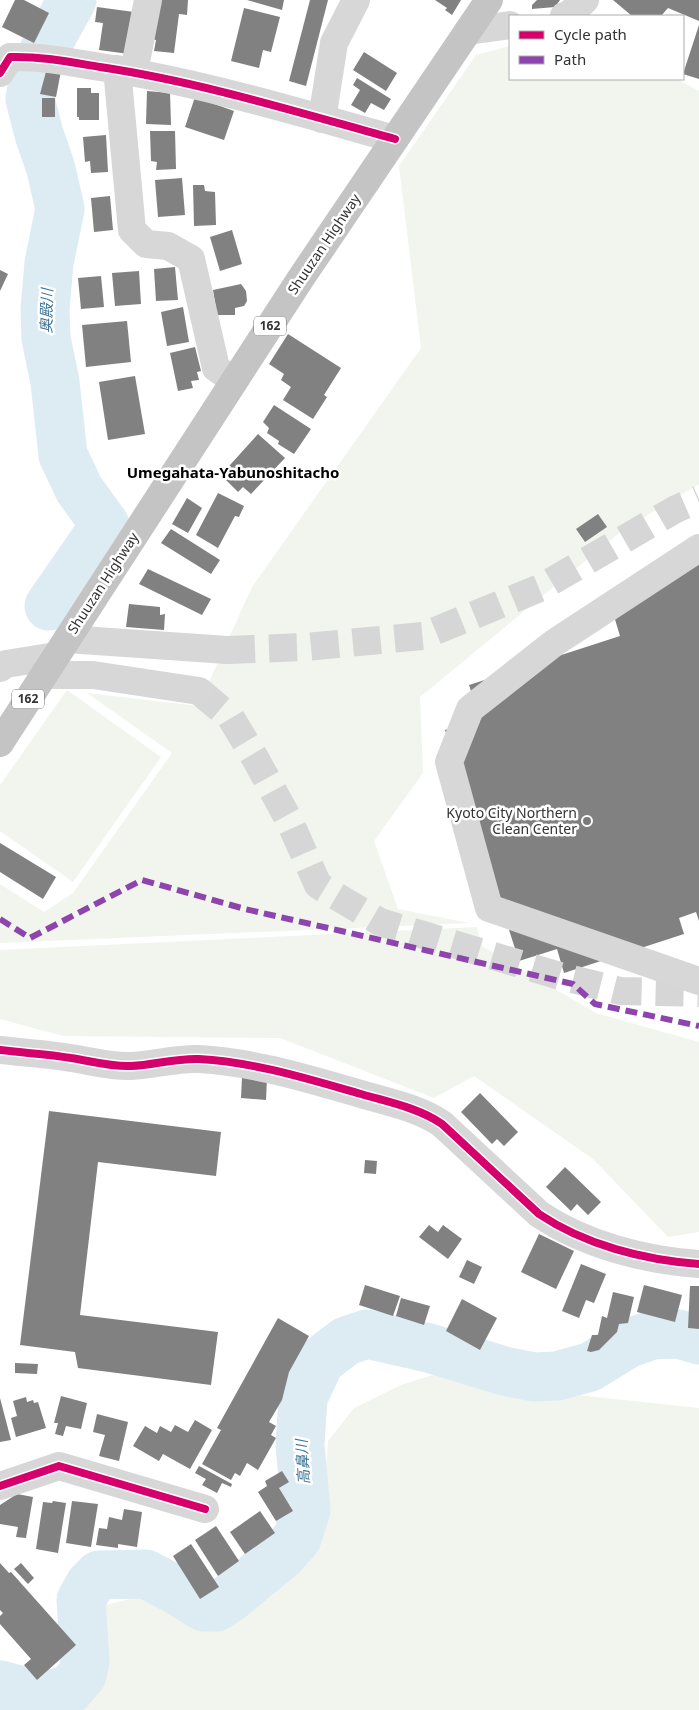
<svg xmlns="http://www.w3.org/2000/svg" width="699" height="1710" font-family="'Noto Sans','Noto Sans JP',sans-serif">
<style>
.green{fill:#f1f5ed}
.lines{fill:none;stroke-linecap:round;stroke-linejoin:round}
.river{stroke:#ddebf3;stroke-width:49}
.building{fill:#818181}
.minor-tunnel{stroke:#d6d6d6;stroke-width:28;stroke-dasharray:28 14;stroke-linecap:butt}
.minor{stroke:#d7d7d7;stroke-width:28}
.highway{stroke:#c4c4c4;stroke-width:28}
.quiet{stroke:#8e44ad;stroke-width:6;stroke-dasharray:12 6;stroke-linecap:butt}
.cycleway-casing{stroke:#fff;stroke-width:11}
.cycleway{stroke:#d6006c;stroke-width:8}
.poi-dot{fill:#7a7a7a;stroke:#fff;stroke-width:2}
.labels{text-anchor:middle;stroke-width:5;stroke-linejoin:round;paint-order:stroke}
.shield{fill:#fff;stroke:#707070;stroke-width:1}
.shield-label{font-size:12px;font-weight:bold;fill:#333}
.street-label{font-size:14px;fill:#333;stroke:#fff}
.poi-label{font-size:14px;fill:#333;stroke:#fff;text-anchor:end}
.water-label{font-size:15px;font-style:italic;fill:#3f7597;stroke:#fff}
.neighbourhood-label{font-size:15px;font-weight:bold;fill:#000;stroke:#fff}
</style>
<rect width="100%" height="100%" fill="#fff"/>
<g class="green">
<polygon points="510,46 510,79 677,79 699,91 699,484 623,530 420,697 423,773 374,841 398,909 469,923 0,943 0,884 44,912 73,893 172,753 87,693 198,706 252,587 421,348 399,166 476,55"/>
<polygon points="67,690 161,757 73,882 0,831 0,785"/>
<polygon points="477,927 482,946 596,1013 699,1042 699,1232 668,1237 593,1159 474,1076 434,1098 280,1038 63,1036 0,1019 0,950"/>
<polygon points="436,1374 558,1393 699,1408 699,1710 65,1710 98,1691 102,1606 146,1595 225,1616 308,1551 324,1498 328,1441 354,1408 401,1385"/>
</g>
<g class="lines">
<g class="river">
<polyline points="49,606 105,525 79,489 63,455 55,382 46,338 45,309 49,263 60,209 51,169 39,134 30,99 35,67 72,0"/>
<polyline points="0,1685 42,1696 69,1690 82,1675 85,1661 81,1600 90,1584 99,1575 146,1574 176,1590 204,1607 216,1607 231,1597 283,1554 297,1538 306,1510 300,1445 303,1398 320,1361 346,1341 367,1334 429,1348 504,1371 534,1377 557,1376 590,1367 629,1343 652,1335 678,1334 699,1340"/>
</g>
</g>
<g class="building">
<polygon points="15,0 24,0 49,13 34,43 2,27"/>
<polygon points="160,0 188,0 187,15 179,14 174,53 154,51 156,40 145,38"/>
<polygon points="247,0 284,0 282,10"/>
<polygon points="310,0 328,0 306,86 289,81"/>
<polygon points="435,0 461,0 452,15 445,10 447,8"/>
<polygon points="537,0 560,0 555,7 532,9 532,5"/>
<polygon points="613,0 699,0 699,21 668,8 661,16 632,16"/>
<polygon points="97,7 134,12 129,54 99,50 103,23 95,22"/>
<polygon points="244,8 280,17 271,52 263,50 259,68 231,61"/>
<polygon points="699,25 699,79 683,74"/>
<polygon points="364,52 397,73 386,91 353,70"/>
<polygon points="47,68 61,71 56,97 40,94"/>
<polygon points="357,78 391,99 384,110 371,103 365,113 351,105 360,90 353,85"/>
<polygon points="77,88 91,88 91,93 99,93 99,120 79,120 79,117 77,117"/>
<polygon points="147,91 170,93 171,125 146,124"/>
<polygon points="195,97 234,111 224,140 185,127"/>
<rect x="42" y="98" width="13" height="19"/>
<polygon points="150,131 175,131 176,169 156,170 157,162 151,161"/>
<polygon points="106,135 108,172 91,173 90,161 85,162 83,137"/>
<polygon points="182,178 185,215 158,217 155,180"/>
<polygon points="193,185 204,185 205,191 215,192 216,225 194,226"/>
<polygon points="110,196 113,230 94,232 91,198"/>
<polygon points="232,230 242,264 220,271 210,237"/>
<polygon points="175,267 178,300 156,301 154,269"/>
<polygon points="0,270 8,274 0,291"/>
<polygon points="139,271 141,304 115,306 112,273"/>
<polygon points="101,276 104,307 81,309 78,278"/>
<polygon points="241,284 246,291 247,301 244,306 235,308 235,315 217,315 213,290"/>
<polygon points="183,307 189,342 167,346 161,312"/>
<polygon points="127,321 131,362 86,367 82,325"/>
<polygon points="288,334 341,368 324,395 327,397 313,419 283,400 291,387 281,380 284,374 269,364"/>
<polygon points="195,347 201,371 197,372 199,380 191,381 193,388 178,391 170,353"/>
<polygon points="135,376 145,434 108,440 99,382"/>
<polygon points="274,405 311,429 294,454 278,444 279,441 267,433 269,428 263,422"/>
<polygon points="258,434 285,458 251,494 243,487 238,492 221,475"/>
<polygon points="218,493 244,506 239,517 235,516 218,548 196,535"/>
<polygon points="187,498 202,508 188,533 172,524"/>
<polygon points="598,514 607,527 585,542 576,529"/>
<polygon points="171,529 220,560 211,574 161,543"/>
<polygon points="699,563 699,921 696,912 679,918 684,934 564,973 557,949 519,961 445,730 480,718 469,685 620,636 607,593"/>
<polygon points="148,569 211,599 202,615 139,584"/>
<polygon points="129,604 160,607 160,615 165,614 164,630 126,627"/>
<polygon points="0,843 56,877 43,899 0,872"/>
<polygon points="242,1077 267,1078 266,1100 241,1098"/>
<polygon points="480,1093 518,1132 504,1146 497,1139 492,1144 461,1112"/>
<polygon points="49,1111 221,1132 216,1176 98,1162 80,1315 218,1332 211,1385 78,1368 75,1352 20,1345"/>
<polygon points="365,1160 377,1161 376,1174 364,1173"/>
<polygon points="565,1167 601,1202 588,1215 577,1204 571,1211 546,1187"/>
<polygon points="429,1225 438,1232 443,1225 462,1239 448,1259 419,1237"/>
<polygon points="539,1234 574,1251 556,1289 521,1272"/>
<polygon points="467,1260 482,1267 474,1284 459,1277"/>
<polygon points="581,1264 606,1274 594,1303 586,1300 579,1318 562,1311"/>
<polygon points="365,1285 400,1296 393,1316 359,1305"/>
<polygon points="644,1285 682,1295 675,1322 637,1312"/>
<polygon points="690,1286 699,1286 699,1329 688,1328"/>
<polygon points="613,1292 634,1297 628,1323 619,1324 617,1332 599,1350 591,1352 587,1351 592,1335 598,1335 602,1316 607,1318"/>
<polygon points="401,1298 430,1306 424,1325 396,1316"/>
<polygon points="462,1299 497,1318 480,1350 446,1331"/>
<polygon points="278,1318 309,1336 289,1372 282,1400 269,1422 276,1426 271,1435 276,1438 258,1470 247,1463 240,1476 235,1473 231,1480 202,1464 221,1430 217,1428"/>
<polygon points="15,1363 38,1364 37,1374 15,1373"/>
<polygon points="61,1396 87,1403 81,1429 66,1426 63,1436 55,1434 58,1423 54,1423"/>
<polygon points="26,1397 27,1402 33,1400 34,1403 38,1402 46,1428 16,1437 11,1418 17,1416 13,1401"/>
<polygon points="0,1398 11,1440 0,1442"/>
<polygon points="97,1414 128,1422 119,1461 99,1456 105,1435 93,1432"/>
<polygon points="195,1420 212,1430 190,1469 163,1454 159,1461 133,1446 145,1426 157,1433 160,1426 171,1432 175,1425 188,1432"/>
<polygon points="199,1466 232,1484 231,1487 222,1483 217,1493 202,1485 206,1479 195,1473"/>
<polygon points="282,1471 289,1482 279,1488 293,1511 276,1521 258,1492 267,1486 265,1481"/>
<polygon points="17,1494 33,1497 26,1538 16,1537 18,1527 0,1524 0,1505"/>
<polygon points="53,1501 66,1503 58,1553 36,1549 43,1502 52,1503"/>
<polygon points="72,1501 98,1504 91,1547 66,1543"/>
<polygon points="124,1509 142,1512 137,1547 118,1544 118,1548 96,1545 99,1528 107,1529 109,1517 122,1520"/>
<polygon points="260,1511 275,1533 245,1554 230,1532"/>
<polygon points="216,1526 239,1561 218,1576 195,1540"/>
<polygon points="191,1544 219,1587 200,1599 173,1556"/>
<polygon points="0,1563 9,1573 11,1572 76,1645 37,1680 24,1665 31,1659 0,1624 0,1616 3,1613 0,1610"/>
<polygon points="21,1563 34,1578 28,1584 14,1569"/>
</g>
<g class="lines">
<g class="minor-tunnel">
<polyline points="227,650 305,647 423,636 540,588 676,509 699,499"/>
<polyline points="199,691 231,718 255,758 289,820 318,885 336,896 380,922 560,976 620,991 699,993"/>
</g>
<g class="minor">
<polyline points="564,16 567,16 585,0"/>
<polyline points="468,31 510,25"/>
<polyline points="117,69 132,230 146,244 168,246 191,259 216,368 234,381"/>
<polyline points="134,72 148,0"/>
<path d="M0,73l10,-16c30,-1 60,5 90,10 100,15 197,45 295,72"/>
<polyline points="322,119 334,43 356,0"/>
<polyline points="699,548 554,643 470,709 449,762 489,908 699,981"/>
<polyline points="67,639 227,650"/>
<polyline points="0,668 6,664 56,656"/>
<polyline points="43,675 93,675 199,691"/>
<path d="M0,1050c24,3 48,4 71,8 20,3 40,9 60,8 23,-1 45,-8 68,-7 55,3 109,20 162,35 27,8 58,14 81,30l97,90c46,31 105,46 160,50"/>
<polyline points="0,1486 59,1466 205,1509"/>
</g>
<polyline class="highway" points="0,743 301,278 489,0"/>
<polyline class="quiet" points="0,919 30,938 142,880 245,909 573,984 595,1004 699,1026"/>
<g class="cycleway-casing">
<g id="cycleway">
<path d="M0,73l10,-16c30,-1 60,5 90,10 100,15 197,45 295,72"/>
<path d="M0,1050c24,3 48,4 71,8 20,3 40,9 60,8 23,-1 45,-8 68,-7 55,3 109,20 162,35 27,8 58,14 81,30l97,90c46,31 105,46 160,50"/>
<polyline points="0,1486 59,1466 205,1509"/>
</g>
</g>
<use href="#cycleway" class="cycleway"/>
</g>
<circle class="poi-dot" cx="587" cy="821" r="5"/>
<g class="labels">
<g class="shield">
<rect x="254" y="316.5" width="32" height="19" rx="4"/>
<rect x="12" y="689.5" width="32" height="19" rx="4"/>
</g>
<g class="shield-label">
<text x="270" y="330">162</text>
<text x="28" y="703">162</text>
</g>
<g class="street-label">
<text transform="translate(324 244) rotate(-56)" y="5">Shuuzan Highway</text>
<text transform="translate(103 583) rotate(-57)" y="5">Shuuzan Highway</text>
</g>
<g class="poi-label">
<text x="577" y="818">Kyoto City Northern<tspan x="577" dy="16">Clean Center</tspan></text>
</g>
<g class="water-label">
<text transform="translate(47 311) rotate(-89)" y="5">奥殿川</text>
<text transform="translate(303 1462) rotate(-93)" y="5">高鼻川</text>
</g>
<g class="neighbourhood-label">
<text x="233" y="478">Umegahata-Yabunoshitacho</text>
</g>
</g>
<rect x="509" y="15" width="175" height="65" fill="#ffffff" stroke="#adadad"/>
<rect x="519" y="31" width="25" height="8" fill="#d6006c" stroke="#adadad"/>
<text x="554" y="40" font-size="15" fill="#333333">Cycle path</text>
<rect x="519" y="56" width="25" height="8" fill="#8e44ad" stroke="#adadad"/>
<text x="554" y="65" font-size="15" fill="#333333">Path</text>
</svg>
